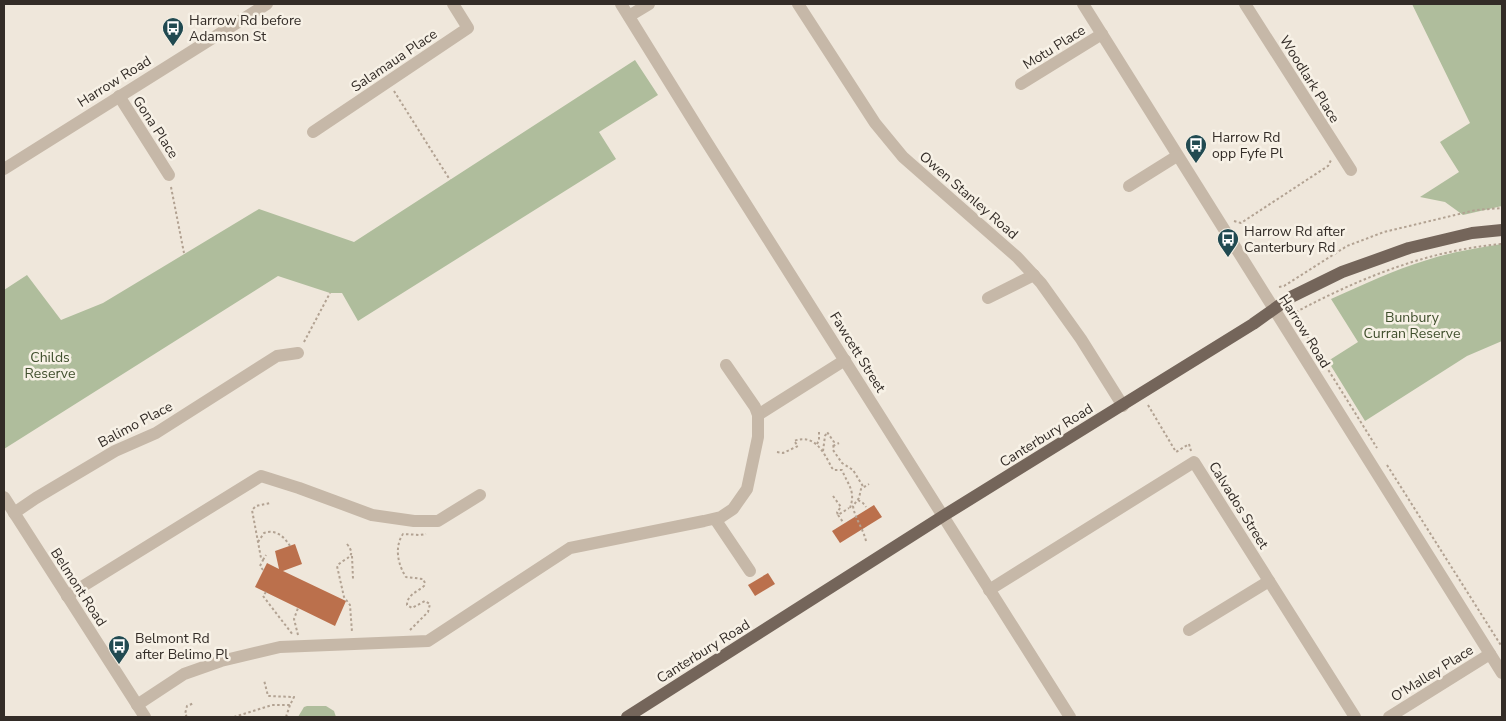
<svg xmlns="http://www.w3.org/2000/svg" width="1506" height="721" font-family="'Nunito Sans',sans-serif">
<style>
.green{fill:#afbd9c}
.building{fill:#bb704c}
.lines{fill:none;stroke-linecap:round;stroke-linejoin:round}
.path{stroke:#b2a292;stroke-width:2;stroke-dasharray:2.5 2.5;stroke-linecap:butt}
.minor{stroke:#c6b8a8;stroke-width:12}
.major{stroke:#74655a;stroke-width:12}
.labels{text-anchor:middle;stroke-width:5;stroke-linejoin:round;paint-order:stroke}
.poi-label{font-size:14px;fill:#332c27;stroke:#f7f1e6;text-anchor:start}
.street-label{font-size:14px;fill:#332c27;stroke:#f7f1e6}
.park-label{font-size:14px;fill:#404f2d;stroke:#f7f1e6}
</style>
<rect width="100%" height="100%" fill="#efe7db"/>
<g class="green">
<polygon points="1412,4 1502,4 1502,206 1463,215 1445,202 1420,197 1459,172 1440,142 1470,123"/>
<polygon points="635,60 658,95 599,132 616,159 358,321 342,293 330,293 278,276 4,449 4,290 27,275 61,320 103,303 259,209 354,242"/>
<path d="M1502,244v97l-35,15 -102,65 -37,-60 30,-19 -27,-43c31,-14 63,-29 96,-39 24,-8 50,-12 75,-16z"/>
<polygon points="307,706 326,706 334,711 336,717 298,717 304,707"/>
</g>
<g class="building">
<polygon points="874,505 882,517 840,543 832,531"/>
<polygon points="295,544 302,564 283,571 346,601 335,626 255,587 267,563 279,569 275,551"/>
<polygon points="768,573 775,584 755,596 748,585"/>
</g>
<g class="lines">
<g class="path">
<polyline points="394,91 450,180"/>
<polyline points="171,187 184,253"/>
<polyline points="1234,221 1241,223 1328,166 1331,160"/>
<polyline points="1279,287 1284,286 1347,246 1384,232 1476,210 1502,208"/>
<path d="M1296,312c64,-34 133,-62 206,-68"/>
<polyline points="1294,315 1377,448"/>
<polyline points="304,342 330,293"/>
<polyline points="1148,405 1176,452 1189,444 1191,451"/>
<polyline points="817,444 819,440 819,431"/>
<polyline points="833,446 839,443"/>
<polyline points="823,451 825,436 827,432 834,442 833,450 842,463 853,470 864,488"/>
<path d="M777,452l6,1 15,-7 -4,-5c21,-8 30,12 38,27l2,2h8c6,15 14,21 8,38"/>
<polyline points="1387,465 1502,647"/>
<polyline points="833,496 841,507 837,512 838,515 849,508"/>
<polyline points="858,500 863,503 866,507"/>
<polyline points="838,515 843,522"/>
<path d="M866,541c-3,-13 -11,-22 -13,-35l6,-8 2,-9 8,-5"/>
<path d="M258,542l6,-9c11,-4 20,3 26,13"/>
<path d="M347,544c11,14 -2,13 -10,22l7,31 6,8 2,27"/>
<polyline points="352,556 353,579"/>
<polyline points="263,560 266,555"/>
<polyline points="263,570 260,566 263,560 261,558 252,510 256,506 270,503"/>
<polyline points="266,592 263,596 293,635"/>
<path d="M410,630l18,-18 2,-8 -5,-3 -13,7 -5,-3c0,-10 10,-13 17,-19l1,-3 -2,-4 -17,-2c-8,-12 -12,-30 -3,-43l17,1 6,-1"/>
<polyline points="298,635 294,619 298,608"/>
<polyline points="187,717 185,714 187,706 194,703"/>
<polyline points="234,717 272,705 290,705 294,697 268,696 264,680"/>
<polyline points="286,717 290,705"/>
</g>
<g class="minor">
<polyline points="621,4 706,141 1070,717"/>
<polyline points="798,4 875,123 903,157 1017,257 1041,283 1081,339 1123,406"/>
<polyline points="1083,4 1502,673"/>
<polyline points="1245,4 1351,170"/>
<polyline points="629,16 649,4"/>
<polyline points="1021,84 1102,34"/>
<polyline points="119,96 169,175"/>
<polyline points="313,132 468,28 453,4"/>
<polyline points="4,169 267,4"/>
<polyline points="1129,186 1177,156"/>
<polyline points="988,298 1034,275"/>
<polyline points="758,415 845,360"/>
<polyline points="4,497 145,717"/>
<polyline points="14,513 36,498 115,451 156,433 277,356 298,353"/>
<polyline points="715,519 750,571"/>
<polyline points="989,590 1194,462 1355,717"/>
<polyline points="67,596 261,476 299,488 372,515 414,521 438,521 480,495"/>
<polyline points="1189,630 1269,581"/>
<polyline points="137,705 184,674 221,661 280,647 428,641 570,548 704,521 721,517 733,509 747,489 758,437 758,415 755,407 726,365"/>
<polyline points="1389,717 1490,654"/>
</g>
<polyline class="major" points="627,717 943,516 1253,324 1291,297 1342,272 1409,248 1472,233 1502,230"/>
</g>
<defs>
<g id="bus-pin" transform="scale(1.125)"><path d="M0 17L-7.5 6A9.5 9.5 0 1 1 7.5 6Z" fill="#214a51" stroke="#f7f1e6"/><path d="M-5-6H5V4H4V6H2V4H-2V6H-4V4H-5ZM-3.5-4V0h7V-4ZM-3.5 1.2v1.5H-2V1.2ZM2 1.2v1.5H3.5V1.2Z" fill="#fff"/></g>
</defs>
<g fill-rule="evenodd">
<use href="#bus-pin" x="173" y="28"/>
<use href="#bus-pin" x="1196" y="145"/>
<use href="#bus-pin" x="1228" y="239"/>
<use href="#bus-pin" x="119" y="646"/>
</g>
<g class="labels">
<g class="poi-label">
<text x="189" y="25">Harrow Rd before<tspan x="189" dy="16">Adamson St</tspan></text>
<text x="1212" y="142">Harrow Rd<tspan x="1212" dy="16">opp Fyfe Pl</tspan></text>
<text x="1244" y="236">Harrow Rd after<tspan x="1244" dy="16">Canterbury Rd</tspan></text>
<text x="135" y="643">Belmont Rd<tspan x="135" dy="16">after Belimo Pl</tspan></text>
</g>
<g class="street-label">
<text transform="translate(1054 47) rotate(-32)" y="5">Motu Place</text>
<text transform="translate(394 60) rotate(-34)" y="5">Salamaua Place</text>
<text transform="translate(1310 79) rotate(58)" y="5">Woodlark Place</text>
<text transform="translate(114 81) rotate(-32)" y="5">Harrow Road</text>
<text transform="translate(156 127) rotate(57)" y="5">Gona Place</text>
<text transform="translate(969 195) rotate(41)" y="5">Owen Stanley Road</text>
<text transform="translate(1305 331) rotate(58)" y="5">Harrow Road</text>
<text transform="translate(858 352) rotate(58)" y="5">Fawcett Street</text>
<text transform="translate(135 424) rotate(-28)" y="5">Balimo Place</text>
<text transform="translate(1046 435) rotate(-32)" y="5">Canterbury Road</text>
<text transform="translate(1239 505) rotate(58)" y="5">Calvados Street</text>
<text transform="translate(79 587) rotate(57)" y="5">Belmont Road</text>
<text transform="translate(703 651) rotate(-32)" y="5">Canterbury Road</text>
<text transform="translate(1432 673) rotate(-32)" y="5">O'Malley Place</text>
</g>
<g class="park-label">
<text x="1412" y="322">Bunbury<tspan x="1412" dy="16">Curran Reserve</tspan></text>
<text x="50" y="362">Childs<tspan x="50" dy="16">Reserve</tspan></text>
</g>
</g>
<rect width="1506" height="721" fill="none" stroke="#332c27" stroke-width="10"/>
</svg>
